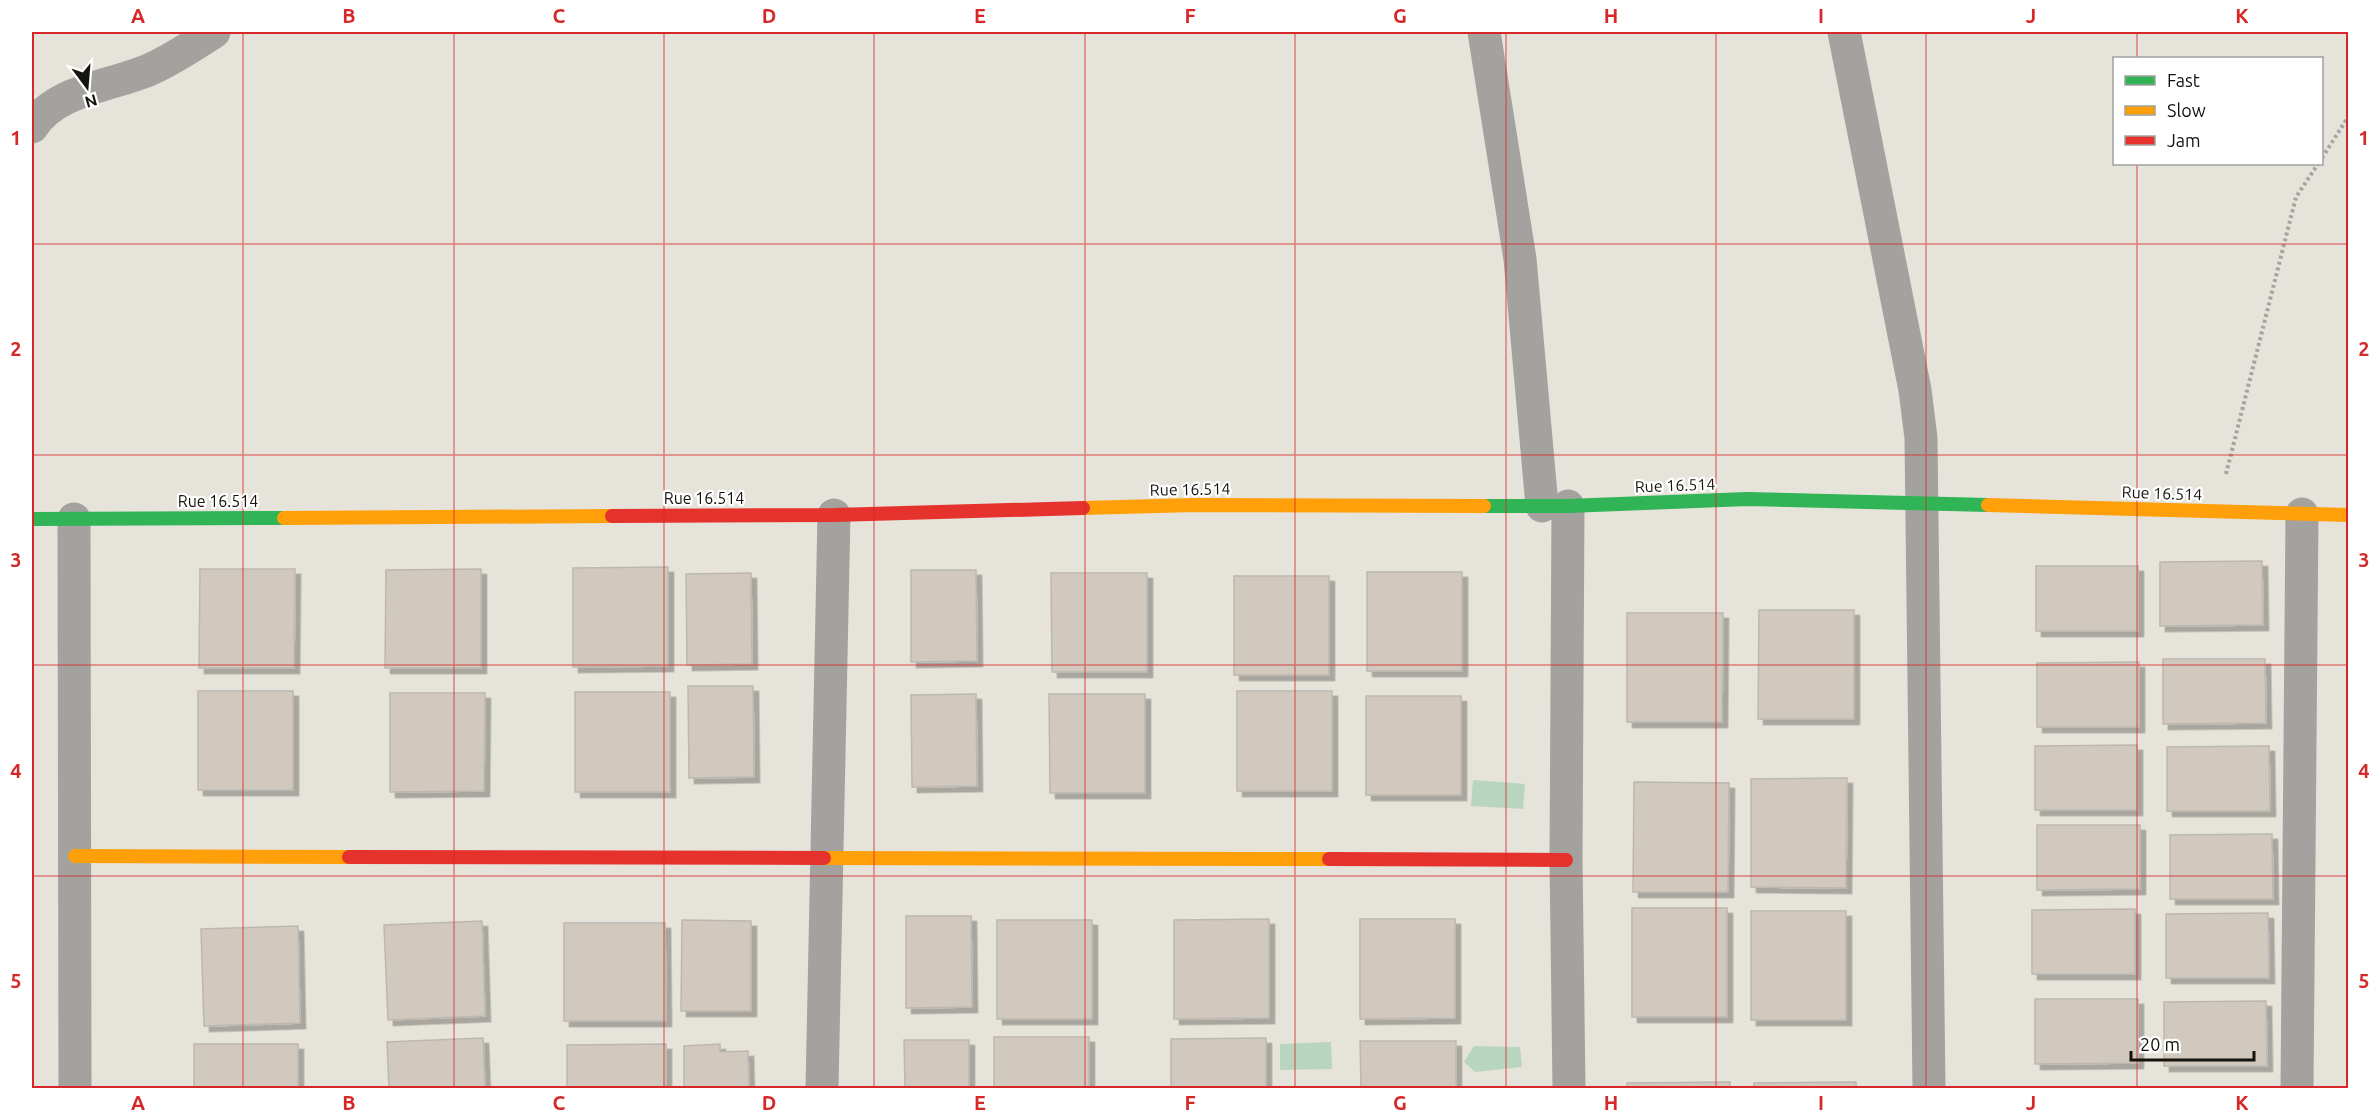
<svg xmlns="http://www.w3.org/2000/svg" width="2380" height="1120" font-family="Ubuntu,sans-serif">
<style>
.water{fill:#b8d6bf}
.building{fill:#d1c8be;stroke:#bcb8b1;stroke-width:1.5;filter:url(#shadow)}
.lines{fill:none;stroke-linecap:round;stroke-linejoin:round}
.path{stroke:#a5a4a0;stroke-width:4;stroke-dasharray:3 3;stroke-linecap:butt}
.street{stroke:#a3a29e;stroke-width:33}
.fast{stroke:#30b455;stroke-width:14}
.slow{stroke:#ff9f0a;stroke-width:14}
.jam{stroke:#e5322d;stroke-width:14}
.grid{fill:none;stroke:#d62828;stroke-width:1.5;stroke-opacity:0.55}
.labels{text-anchor:middle;stroke-width:4.5;stroke-linejoin:round;paint-order:stroke}
.street-label{font-size:16px;fill:#15130e;stroke:#fff}
.neatline{fill:none;stroke:#d62828;stroke-width:2}
.grid-label{font-size:20px;text-anchor:middle;font-weight:bold;fill:#d62828}
</style>
<defs>
<filter id="shadow"><feDropShadow dx="5.5" dy="5.5" stdDeviation="0" flood-color="#0004"/></filter>
</defs>
<rect width="100%" height="100%" fill="#e6e3da"/>
<g class="water">
<polygon points="1473,780 1525,784 1523,809 1471,806"/>
<polygon points="1331,1042 1332,1069 1280,1070 1280,1044"/>
<polygon points="1474,1046 1520,1047 1522,1067 1475,1072 1464,1062"/>
</g>
<g class="building">
<polygon points="2262,561 2263,625 2160,626 2160,562"/>
<rect x="2036" y="566" width="102" height="65"/>
<polygon points="668,567 668,666 573,667 573,568"/>
<polygon points="200,569 295,569 294,668 199,668"/>
<polygon points="481,569 481,668 385,668 386,570"/>
<polygon points="911,570 976,570 977,661 911,662"/>
<rect x="1367" y="572" width="95" height="99"/>
<polygon points="751,573 752,664 687,665 686,574"/>
<polygon points="1051,573 1147,573 1147,672 1052,672"/>
<rect x="1234" y="576" width="95" height="99"/>
<polygon points="1759,610 1854,610 1854,719 1758,719"/>
<polygon points="1627,613 1723,613 1722,722 1627,722"/>
<polygon points="2163,659 2265,659 2266,723 2163,724"/>
<polygon points="2139,662 2139,727 2037,727 2037,663"/>
<polygon points="688,686 753,686 754,777 689,778"/>
<rect x="198" y="691" width="95" height="99"/>
<rect x="1237" y="691" width="95" height="100"/>
<rect x="575" y="692" width="95" height="100"/>
<polygon points="390,693 485,693 484,791 390,792"/>
<polygon points="976,694 977,786 912,787 911,695"/>
<polygon points="1049,694 1145,694 1145,793 1050,793"/>
<rect x="1366" y="696" width="95" height="99"/>
<polygon points="2137,745 2137,810 2035,810 2035,746"/>
<polygon points="2269,746 2270,811 2167,811 2167,747"/>
<polygon points="1847,778 1846,888 1751,887 1751,779"/>
<polygon points="1634,782 1729,783 1728,892 1633,892"/>
<polygon points="2037,825 2140,825 2140,889 2037,890"/>
<polygon points="2272,834 2273,899 2170,899 2170,835"/>
<rect x="1632" y="908" width="95" height="109"/>
<polygon points="2135,909 2135,974 2032,974 2032,910"/>
<rect x="1751" y="911" width="95" height="109"/>
<polygon points="2268,913 2269,978 2166,978 2166,914"/>
<polygon points="906,916 971,916 972,1007 906,1008"/>
<polygon points="1269,919 1269,1018 1174,1019 1174,920"/>
<polygon points="1360,919 1455,919 1455,1018 1360,1019"/>
<polygon points="682,920 751,921 751,1011 681,1011"/>
<rect x="997" y="920" width="95" height="99"/>
<polygon points="482,921 485,1016 388,1020 384,925"/>
<polygon points="564,923 665,923 666,1021 564,1021"/>
<polygon points="298,926 300,1023 204,1026 201,929"/>
<polygon points="2035,999 2138,999 2138,1063 2035,1064"/>
<polygon points="2266,1001 2267,1066 2164,1066 2164,1002"/>
<rect x="994" y="1037" width="95" height="51"/>
<polygon points="483,1038 485,1088 389,1088 387,1042"/>
<polygon points="1266,1038 1266,1088 1171,1088 1171,1039"/>
<polygon points="904,1040 969,1040 969,1088 905,1088"/>
<polygon points="1360,1041 1456,1041 1456,1088 1361,1088"/>
<rect x="194" y="1044" width="104" height="44"/>
<polygon points="666,1044 666,1088 567,1088 567,1045"/>
<polygon points="720,1044 720,1052 748,1051 749,1088 684,1088 684,1046"/>
<polygon points="1730,1082 1730,1088 1627,1088 1627,1083"/>
<polygon points="1856,1082 1856,1088 1754,1088 1754,1083"/>
</g>
<g class="lines">
<g class="path">
<polyline points="2322,158 2348,117"/>
<polyline points="2226,474 2296,197 2318,164"/>
</g>
<g class="street">
<polyline points="1484,32 1520,259 1542,506"/>
<polyline points="1844,32 1915,390 1921,438 1929,1088"/>
<path d="M32,127c24,-38 81,-41 119,-58 22,-10 43,-24 63,-37"/>
<polyline points="1568,506 1566,860 1569,1088"/>
<polyline points="74,519 75,1088"/>
<polyline points="822,1088 834,515"/>
<polyline points="2297,1088 2302,514"/>
</g>
<g class="fast">
<polyline points="1484,506 1568,506 1747,499 1988,505"/>
<polyline points="32,519 284,518"/>
</g>
<g class="slow">
<polyline points="1988,505 2348,515"/>
<polyline points="1083,508 1195,505 1484,506"/>
<polyline points="284,518 612,516"/>
<polyline points="75,856 349,857"/>
<polyline points="824,858 1329,859"/>
</g>
<g class="jam">
<polyline points="612,516 834,515 1083,508"/>
<polyline points="349,857 824,858"/>
<polyline points="1329,859 1566,860"/>
</g>
</g>
<path class="grid" d="M243,32v1056M454,32v1056M664,32v1056M874,32v1056M1085,32v1056M1295,32v1056M1506,32v1056M1716,32v1056M1926,32v1056M2137,32v26M2137,164v924M32,244h2316M32,455h2316M32,665h2316M32,876h2316"/>
<g class="labels">
<g class="street-label">
<text transform="translate(1675 485) rotate(-2)" y="6">Rue 16.514</text>
<text transform="translate(1190 489) rotate(-1)" y="6">Rue 16.514</text>
<text transform="translate(2162 493) rotate(2)" y="6">Rue 16.514</text>
<text x="704" y="504">Rue 16.514</text>
<text x="218" y="507">Rue 16.514</text>
</g>
</g>
<rect width="2380" height="1120" fill="none" stroke="#ffffff" stroke-width="66"/>
<rect x="2113" y="57" width="210" height="108" fill="#ffffff" stroke="#a1a19f" stroke-width="1.5"/>
<rect x="2125" y="76" width="30" height="9" fill="#30b455" stroke="#a1a19f" stroke-width="1.5"/>
<text x="2167" y="87" font-size="18" fill="#15130e">Fast</text>
<rect x="2125" y="106" width="30" height="9" fill="#ff9f0a" stroke="#a1a19f" stroke-width="1.5"/>
<text x="2167" y="117" font-size="18" fill="#15130e">Slow</text>
<rect x="2125" y="136" width="30" height="9" fill="#e5322d" stroke="#a1a19f" stroke-width="1.5"/>
<text x="2167" y="147" font-size="18" fill="#15130e">Jam</text>
<g transform="translate(87 87) rotate(164)" stroke="#ffffff" stroke-width="4.5" paint-order="stroke">
<path d="M0-4.5L10 22L0 15L-10 22Z" fill="#15130e"/>
<text y="-9" font-size="16" font-weight="bold" text-anchor="middle" fill="#15130e">N</text>
</g>
<path d="M2131 1051v9h123v-9" fill="none" stroke="#15130e" stroke-width="3"/>
<text x="2140" y="1051" font-size="18" fill="#15130e" stroke="#ffffff" stroke-width="4.5" paint-order="stroke">20 m</text>
<rect x="33" y="33" width="2314" height="1054" class="neatline"/>
<g class="grid-label">
<text x="138" y="23">A</text>
<text x="349" y="23">B</text>
<text x="559" y="23">C</text>
<text x="769" y="23">D</text>
<text x="980" y="23">E</text>
<text x="1190" y="23">F</text>
<text x="1400" y="23">G</text>
<text x="1611" y="23">H</text>
<text x="1821" y="23">I</text>
<text x="2031" y="23">J</text>
<text x="2242" y="23">K</text>
<text x="16" y="145">1</text>
<text x="2364" y="145">1</text>
<text x="16" y="356">2</text>
<text x="2364" y="356">2</text>
<text x="16" y="567">3</text>
<text x="2364" y="567">3</text>
<text x="16" y="778">4</text>
<text x="2364" y="778">4</text>
<text x="16" y="988">5</text>
<text x="2364" y="988">5</text>
<text x="138" y="1110">A</text>
<text x="349" y="1110">B</text>
<text x="559" y="1110">C</text>
<text x="769" y="1110">D</text>
<text x="980" y="1110">E</text>
<text x="1190" y="1110">F</text>
<text x="1400" y="1110">G</text>
<text x="1611" y="1110">H</text>
<text x="1821" y="1110">I</text>
<text x="2031" y="1110">J</text>
<text x="2242" y="1110">K</text>
</g>
</svg>
